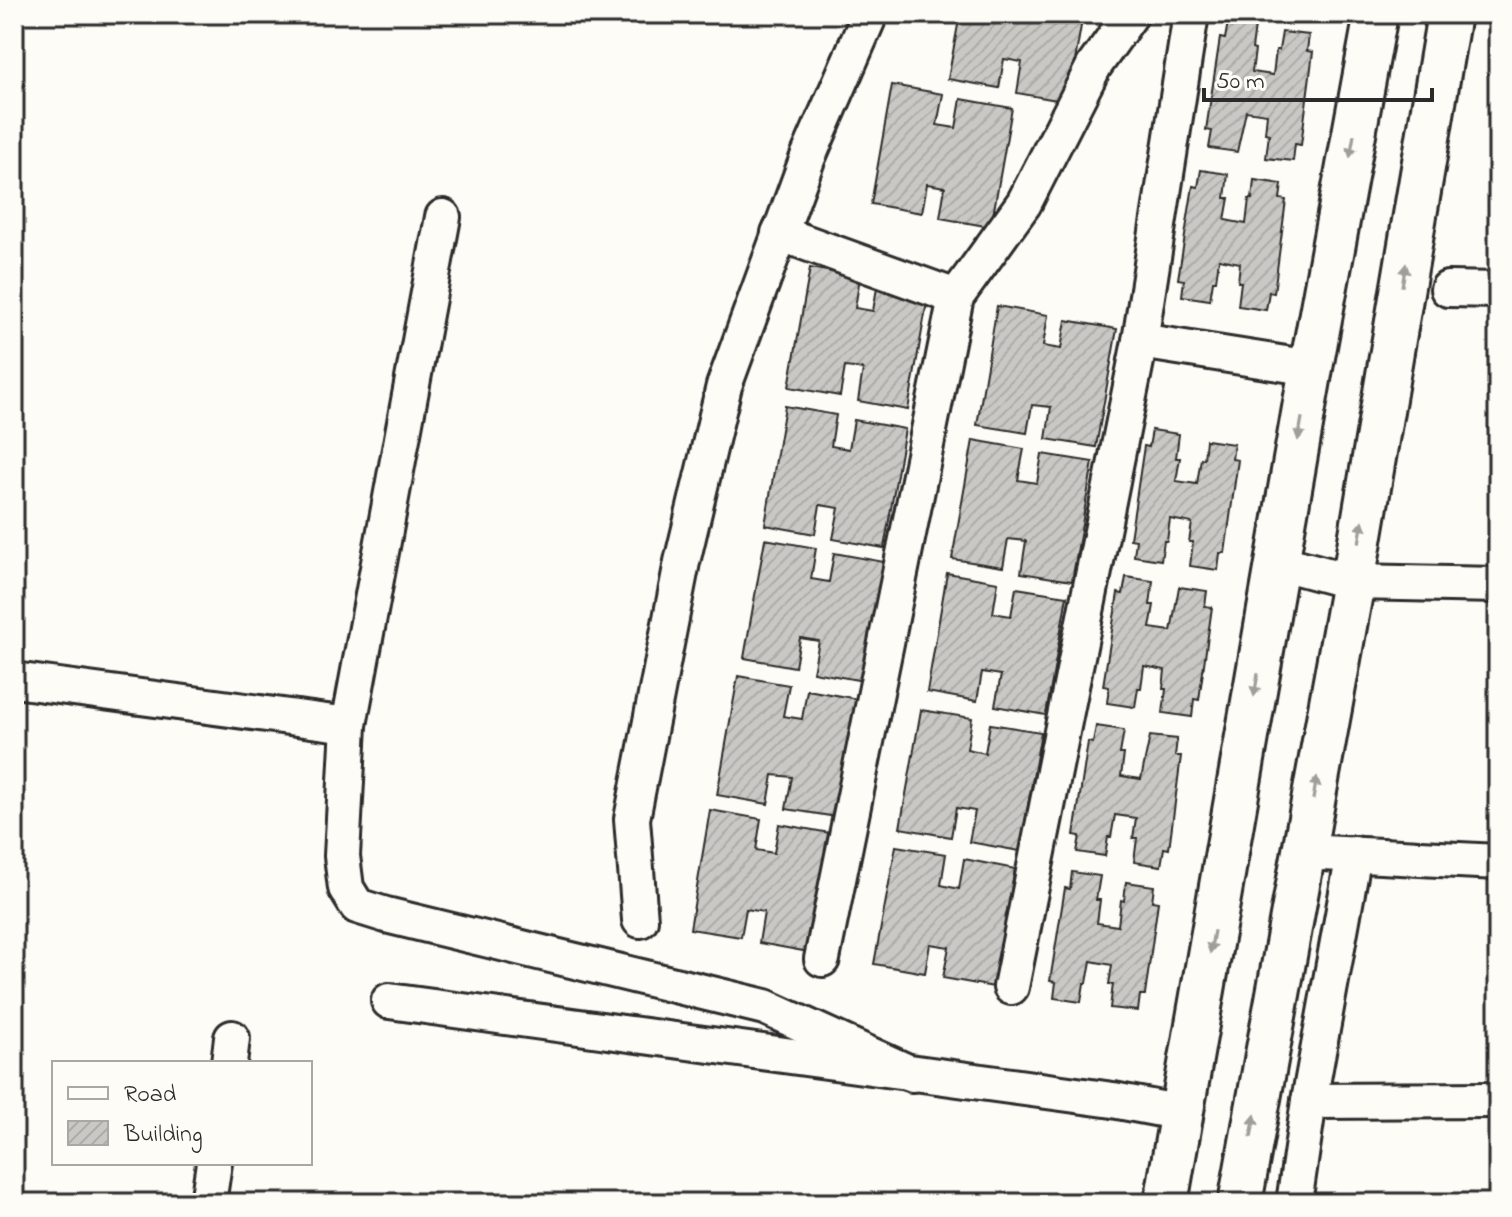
<svg xmlns="http://www.w3.org/2000/svg" width="1512" height="1217" font-family="'Indie Flower',sans-serif">
<style>
.building{fill:url(#building-hatch);stroke:#2b2b2b;stroke-width:2}
.lines{fill:none;stroke-linecap:round;stroke-linejoin:round}
.minor-casing{stroke:#2b2b2b;stroke-width:40}
.tertiary-casing{stroke:#2b2b2b;stroke-width:48}
.minor{stroke:#fdfcf7;stroke-width:34}
.tertiary{stroke:#fdfcf7;stroke-width:42}
.oneway{fill:#9e9e9b}
</style>
<defs>
<pattern id="building-hatch" width="6" height="6" patternUnits="userSpaceOnUse" patternTransform="scale(2)"><rect width="6" height="6" fill="#c9c8c4"/><path d="M-1 1l2-2M0 6l6-6M5 7l2-2" fill="none" stroke="#adaca9"/></pattern>
</defs>
<rect width="100%" height="100%" fill="#fdfcf7"/>
<filter id="ink" filterUnits="userSpaceOnUse"><feTurbulence type="fractalNoise" baseFrequency=".0125" numOctaves="2"/><feDisplacementMap in="SourceGraphic" scale="16" xChannelSelector="R" yChannelSelector="G"/><feConvolveMatrix kernelMatrix="1 2 1 2 8 2 1 2 1" color-interpolation-filters="sRGB"/></filter>
<g filter="url(#ink)">
<g class="building">
<polygon points="960,14 1083,14 1068,102 1017,93 1022,62 1004,59 999,88 948,79"/>
<polygon points="1228,22 1255,26 1252,49 1255,50 1252,72 1273,75 1276,50 1279,50 1282,32 1309,35 1307,51 1313,52 1301,145 1295,144 1293,161 1266,158 1269,134 1265,133 1267,114 1246,111 1237,152 1209,148 1212,131 1206,130 1220,38 1225,39"/>
<polygon points="892,85 943,94 937,125 956,128 961,99 1012,108 991,227 940,218 945,187 927,184 922,213 871,204"/>
<polygon points="1201,170 1228,174 1225,198 1229,198 1225,220 1246,224 1249,199 1252,199 1254,180 1282,184 1280,199 1286,200 1274,293 1269,292 1266,310 1238,306 1241,282 1238,282 1240,263 1219,259 1216,281 1213,281 1210,300 1182,296 1184,280 1178,279 1193,186 1198,187"/>
<polygon points="810,268 860,277 855,308 873,311 878,282 929,291 908,410 858,401 863,369 845,367 840,396 789,387"/>
<polygon points="997,306 1048,315 1043,346 1061,349 1066,320 1117,329 1096,447 1046,439 1051,407 1032,405 1027,433 977,425"/>
<polygon points="785,406 836,415 831,446 849,449 854,420 905,429 884,548 833,539 839,508 820,505 815,534 765,525"/>
<polygon points="1152,430 1179,434 1176,458 1180,458 1176,481 1197,484 1201,458 1204,459 1206,440 1234,444 1232,459 1238,460 1225,553 1220,553 1218,570 1190,566 1193,542 1189,542 1192,523 1170,519 1167,541 1164,541 1161,560 1134,556 1136,540 1130,539 1144,446 1149,447"/>
<polygon points="973,440 1024,449 1018,480 1037,483 1042,454 1093,462 1072,581 1021,573 1026,541 1008,539 1003,567 952,559"/>
<polygon points="765,539 816,548 811,579 829,582 834,553 884,562 864,681 813,672 819,641 800,638 795,667 744,658"/>
<polygon points="947,573 998,582 993,613 1011,616 1016,588 1067,596 1046,715 995,706 1001,675 982,672 977,701 927,692"/>
<polygon points="1126,577 1153,581 1150,605 1154,605 1150,628 1171,631 1179,587 1207,591 1205,606 1212,607 1199,700 1194,699 1192,717 1163,713 1166,689 1163,689 1165,670 1144,666 1141,688 1138,688 1135,707 1107,703 1109,687 1103,686 1118,593 1123,594"/>
<polygon points="738,676 789,685 783,716 802,719 807,690 858,699 837,817 786,809 792,777 773,775 768,804 717,795"/>
<polygon points="921,710 972,718 967,749 985,753 990,724 1041,732 1020,851 969,842 975,811 956,808 951,837 900,828"/>
<polygon points="1096,726 1124,730 1120,754 1124,754 1121,776 1141,779 1150,736 1177,739 1175,756 1181,756 1169,849 1164,848 1161,866 1134,862 1137,838 1133,838 1136,818 1115,815 1111,837 1108,837 1105,856 1077,852 1080,836 1074,835 1088,742 1093,743"/>
<polygon points="710,810 761,819 756,850 774,853 779,824 830,833 809,952 759,943 764,912 746,909 741,937 690,929"/>
<polygon points="896,846 946,854 941,885 959,889 964,859 1015,869 994,987 943,978 949,947 930,944 925,973 874,964"/>
<polygon points="1072,872 1100,876 1096,900 1100,900 1097,923 1118,926 1121,900 1124,901 1126,882 1154,886 1152,901 1158,902 1145,995 1140,995 1138,1011 1110,1008 1113,984 1109,984 1112,965 1091,961 1087,983 1084,983 1081,1002 1054,998 1056,982 1050,981 1065,888 1070,889"/>
</g>
<g class="lines">
<g class="minor-casing">
<g id="minor">
<polyline points="443,217 349,725 342,856 346,888 357,906 386,915 765,1007 912,1074"/>
<polyline points="779,233 956,297"/>
<polyline points="1448,289 1498,290"/>
<polyline points="1140,341 1311,368"/>
<polyline points="1278,562 1353,582 1498,585"/>
<polyline points="14,680 349,725"/>
<polyline points="1303,852 1498,862"/>
<polyline points="640,920 632,819 682,562 724,386 808,157 870,14"/>
<polyline points="822,959 956,297 1024,203 1094,66 1131,14"/>
<polyline points="1011,987 1140,341 1191,14"/>
<polyline points="389,1001 1113,1100 1182,1113"/>
<polyline points="229,1063 232,1038"/>
<polyline points="1309,1101 1498,1100"/>
<polyline points="208,1203 214,1163"/>
<polyline points="1294,1203 1309,1101 1354,854"/>
</g>
</g>
<g class="tertiary-casing">
<g id="tertiary">
<polyline points="1166,1203 1311,368 1376,14"/>
<polyline points="1240,1203 1353,582 1449,14"/>
</g>
</g>
<use href="#minor" class="minor"/>
<use href="#tertiary" class="tertiary"/>
</g>
<defs><path id="oneway-solid" d="M-6-.8H1V-3.2L6.5 0L1 3.2V.8H-6Z" transform="scale(2)"/></defs>
<g class="oneway">
<use href="#oneway-solid" transform="translate(1352 146) rotate(100)"/>
<use href="#oneway-solid" transform="translate(1404 275) rotate(-80)"/>
<use href="#oneway-solid" transform="translate(1300 429) rotate(100)"/>
<use href="#oneway-solid" transform="translate(1361 532) rotate(-80)"/>
<use href="#oneway-solid" transform="translate(1256 685) rotate(100)"/>
<use href="#oneway-solid" transform="translate(1315 788) rotate(-80)"/>
<use href="#oneway-solid" transform="translate(1212 942) rotate(100)"/>
<use href="#oneway-solid" transform="translate(1253 1126) rotate(-80)"/>
</g>
</g>
<rect width="1512" height="1217" fill="none" stroke="#fdfcf7" stroke-width="48"/>
<rect x="24" y="24" width="1464" height="1169" fill="none" stroke="#2b2b2b" stroke-width="3" filter="url(#ink)"/>
<rect x="52" y="1061" width="260" height="104" fill="#fdfcf7" stroke="#a9a8a5" stroke-width="2"/>
<rect x="68" y="1087" width="40" height="12" fill="#fdfcf7" stroke="#a9a8a5" stroke-width="2"/>
<text x="124" y="1101" font-size="24" fill="#2b2b2b">Road</text>
<rect x="68" y="1121" width="40" height="24" fill="url(#building-hatch)" stroke="#a9a8a5" stroke-width="2"/>
<text x="124" y="1141" font-size="24" fill="#2b2b2b">Building</text>
<path d="M1204 88v12h228v-12" fill="none" stroke="#2b2b2b" stroke-width="4"/>
<text x="1216" y="88" font-size="24" fill="#2b2b2b" stroke="#fdfcf7" stroke-width="6" paint-order="stroke">50 m</text>
</svg>
